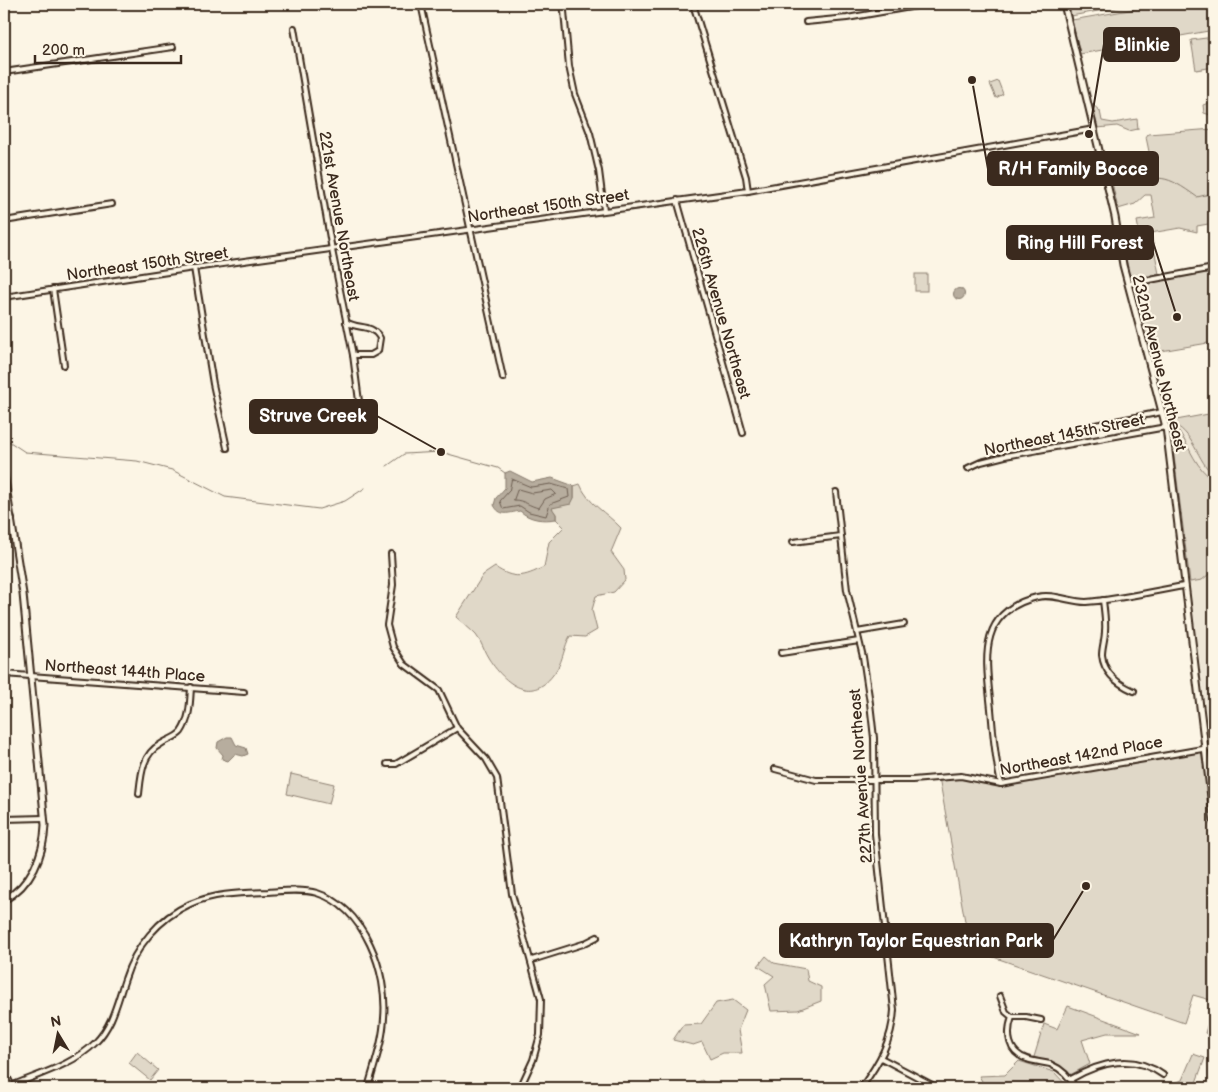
<svg xmlns="http://www.w3.org/2000/svg" width="1218" height="1092" font-family="'Balsamiq Sans',sans-serif">
<style>
.built{fill:#eee6d6}
.green{fill:#e0d8c8;stroke:#8e8173}
.water{fill:#b7ad9e;stroke:#85796b}
.lines{fill:none;stroke-linecap:round;stroke-linejoin:round}
.shore{stroke:#6d5e51;stroke-width:1}
.stream{stroke:#85796b;stroke-width:1}
.minor-casing{stroke:#3b2a1e;stroke-width:8}
.tertiary-casing{stroke:#3b2a1e;stroke-width:9}
.minor{stroke:#fcf5e5;stroke-width:4}
.tertiary{stroke:#fcf5e5;stroke-width:5}
.labels{text-anchor:middle;stroke-width:4.5;stroke-linejoin:round;paint-order:stroke}
.street-label{font-size:16px;fill:#3b2a1e;stroke:#fcf5e5}
.leader{fill:none;stroke:#3b2a1e;stroke-width:2}
.callout-dot{fill:#3b2a1e;stroke:#fcf5e5;stroke-width:2}
.callout{fill:#3b2a1e;stroke:#3b2a1e;stroke-width:2}
.callout-label{font-size:18px;text-anchor:middle;font-weight:bold;fill:#fff}
</style>
<rect width="100%" height="100%" fill="#fcf5e5"/>
<filter id="ink" filterUnits="userSpaceOnUse"><feTurbulence type="fractalNoise" baseFrequency=".02" numOctaves="2"/><feDisplacementMap in="SourceGraphic" scale="10" xChannelSelector="R" yChannelSelector="G"/><feConvolveMatrix kernelMatrix="1 2 1 2 8 2 1 2 1" color-interpolation-filters="sRGB"/></filter>
<g filter="url(#ink)">
<polygon class="built" points="1214,413 1214,742 1210,742 1169,421"/>
<g class="green">
<polygon points="1069,4 1136,4 1071,16"/>
<polygon points="1164,4 1213,4 1214,30 1080,54 1072,20"/>
<polygon points="1214,37 1214,67 1196,70 1191,40"/>
<polygon points="998,81 1003,94 996,98 990,84"/>
<polygon points="1214,101 1214,116 1204,113 1203,105"/>
<polygon points="1092,104 1100,111 1102,121 1113,123 1137,119 1138,129 1129,131 1117,126 1098,128"/>
<polygon points="1214,129 1214,223 1197,226 1197,232 1180,228 1151,233 1159,274 1134,278 1129,274 1123,241 1140,237 1137,221 1155,218 1151,195 1145,195 1135,204 1118,209 1111,178 1134,174 1152,166 1146,137 1148,134"/>
<polygon points="1214,271 1214,342 1149,353 1134,292 1139,285"/>
<rect x="915" y="274" width="12" height="17"/>
<path d="M1214,413v62c-17,-13 -21,-46 -43,-51v-3z"/>
<path d="M1175,431h4c11,17 17,38 35,49v90l-12,10 -12,2 -19,-149z"/>
<path d="M580,484c8,20 26,28 41,44l-10,24 13,18 1,10 -11,12 -18,4 -4,14 5,20 -12,7 -15,-1c-6,11 -7,24 -13,33 -22,36 -49,19 -68,-10 -5,-7 -7,-17 -13,-24 -6,-6 -13,-12 -20,-18l27,-42 12,-8c19,13 29,10 49,0l5,-25 15,-15 -8,-8v-5l-5,-6 23,-10v-12z"/>
<polygon points="1203,747 1214,822 1214,1001 1193,995 1184,1023 970,949 939,777 961,776 1001,784"/>
<polygon points="291,774 334,784 329,804 287,794"/>
<polygon points="766,956 774,963 806,969 808,981 821,987 821,1001 798,1010 771,1011 765,984 774,976 758,966"/>
<polygon points="733,1000 746,1010 738,1030 742,1053 723,1053 710,1059 702,1042 693,1045 673,1040 683,1025 701,1024 716,1003"/>
<polygon points="1214,1004 1214,1037 1205,1033"/>
<polygon points="1068,1006 1141,1033 1107,1033 1082,1040 1090,1064 1070,1075 1059,1066 1034,1057 1044,1024 1057,1029"/>
<polygon points="137,1052 158,1070 150,1080 129,1063"/>
<polygon points="1193,1054 1205,1058 1194,1088 1164,1088 1182,1080"/>
<polygon points="1019,1061 1054,1072 1069,1088 986,1088 979,1076 1005,1075"/>
<polygon points="702,1080 710,1088 685,1088 686,1088"/>
</g>
<g class="water">
<circle cx="959" cy="294" r="5.5"/>
<path d="M510,471l22,11 20,-4 22,8v12l-3,6 -19,4 4,6v5c-13,2 -26,1 -36,-8 -12,2 -20,6 -26,-6l2,-7 9,-10v-15z"/>
<polygon points="227,737 232,737 236,745 246,748 248,754 243,756 235,754 228,761 222,759 223,755 217,748 218,742"/>
</g>
<g class="lines">
<g class="shore">
<polygon points="512,479 531,487 551,484 568,489 569,497 550,504 546,516 529,512 520,506 503,509 500,501 509,491"/>
<path d="M518,489l14,4 20,-3 4,4 -11,5 -6,9c-10,-2 -15,-8 -25,-8z"/>
</g>
<g class="stream">
<path d="M1123,184c38,-9 42,-10 74,13l17,-4"/>
<polyline points="7,440 25,452 137,461 172,470 225,497 319,509 345,501 365,488"/>
<polyline points="387,466 404,454 441,452 498,468 505,473"/>
</g>
<g class="minor-casing">
<g id="minor">
<polyline points="421,4 503,378"/>
<polyline points="561,4 564,11 569,66 575,94 590,133 599,171 604,210"/>
<polyline points="693,4 746,177 748,191"/>
<polyline points="806,22 847,18 928,4"/>
<polyline points="294,28 332,250 353,355 360,409"/>
<polyline points="4,72 173,47"/>
<polyline points="677,200 743,433"/>
<polyline points="4,221 112,204"/>
<polyline points="194,268 213,384 227,448"/>
<polyline points="1128,284 1214,268"/>
<polyline points="53,289 64,365"/>
<polyline points="4,297 194,268 748,191 1094,129"/>
<path d="M346,322c13,8 25,1 34,16l-2,13 -7,4h-18"/>
<polyline points="1090,426 1162,412"/>
<polyline points="968,468 981,462 1005,456 1166,427"/>
<path d="M836,492l11,98 16,67 7,46 4,35 1,96 19,176c-2,31 -15,53 -33,78"/>
<polyline points="4,521 12,519"/>
<polyline points="793,542 841,536"/>
<polyline points="391,554 393,585 387,625 393,647 404,664 439,690 457,728 486,759 497,778 512,894 541,999 540,1035 533,1060 520,1088"/>
<path d="M1103,600c1,10 3,21 2,31 0,8 -3,16 -3,24 2,19 16,29 32,36"/>
<polyline points="857,632 904,624"/>
<polyline points="781,653 859,641"/>
<polyline points="4,674 244,692"/>
<polyline points="387,764 396,764 457,728"/>
<polyline points="775,769 816,780 912,780 961,776 1001,784 1214,747"/>
<path d="M1001,784c-6,-25 -8,-50 -10,-75 -5,-49 -15,-97 46,-112 16,-4 33,5 49,5 33,-2 66,-11 98,-16"/>
<path d="M139,794c2,-19 3,-40 22,-50 6,-4 16,-7 20,-12 9,-13 9,-29 10,-45"/>
<polyline points="4,819 44,818"/>
<polyline points="532,960 583,944 597,937"/>
<polyline points="1000,996 1006,1012 1012,1017 1026,1017 1041,1020"/>
<path d="M1012,1017c-6,17 -4,36 15,42 7,3 16,3 23,5 12,5 20,13 25,24"/>
<polyline points="881,1058 938,1088"/>
<path d="M1071,1079c30,-17 62,-26 92,-4"/>
<path d="M11,1086c28,-12 62,-21 84,-43 18,-18 22,-41 30,-64 10,-32 34,-61 65,-75 25,-11 51,-11 78,-12 16,-1 34,-3 49,1 48,15 71,80 67,125 -1,24 -10,47 -16,70"/>
</g>
</g>
<g class="tertiary-casing">
<g id="tertiary">
<polyline points="1064,4 1115,217 1123,265 1166,427 1214,822"/>
<path d="M4,474l19,120 22,231c-1,30 -14,60 -41,75"/>
<polyline points="4,1071 12,1088"/>
</g>
</g>
<use href="#minor" class="minor"/>
<use href="#tertiary" class="tertiary"/>
</g>
</g>
<g class="labels">
<g class="street-label">
<text transform="translate(548 205) rotate(-8)" y="6">Northeast 150th Street</text>
<text transform="translate(340 216) rotate(80)" y="6">221st Avenue Northeast</text>
<text transform="translate(147 263) rotate(-8)" y="6">Northeast 150th Street</text>
<text transform="translate(722 313) rotate(74)" y="6">226th Avenue Northeast</text>
<text transform="translate(1160 363) rotate(76)" y="6">232nd Avenue Northeast</text>
<text transform="translate(1064 434) rotate(-11)" y="6">Northeast 145th Street</text>
<text transform="translate(125 670) rotate(4)" y="6">Northeast 144th Place</text>
<text transform="translate(1081 755) rotate(-10)" y="6">Northeast 142nd Place</text>
<text transform="translate(860 776) rotate(-94)" y="6">227th Avenue Northeast</text>
</g>
</g>
<path class="leader" d="M1089 134L1104 44M972 80L988 169M1177 317L1153 242M441 452L377 416M1086 886L1053 940"/>
<g class="callout-dot">
<circle cx="1089" cy="134" r="5"/>
<circle cx="972" cy="80" r="5"/>
<circle cx="1177" cy="317" r="5"/>
<circle cx="441" cy="452" r="5"/>
<circle cx="1086" cy="886" r="5"/>
</g>
<g class="callout">
<rect x="1104" y="28" width="75" height="33" rx="5"/>
<rect x="988" y="152" width="170" height="33" rx="5"/>
<rect x="1007" y="226" width="146" height="33" rx="5"/>
<rect x="250" y="400" width="127" height="33" rx="5"/>
<rect x="780" y="924" width="273" height="33" rx="5"/>
</g>
<g class="callout-label">
<text x="1142" y="51">Blinkie</text>
<text x="1073" y="175">R/H Family Bocce</text>
<text x="1080" y="249">Ring Hill Forest</text>
<text x="313" y="422">Struve Creek</text>
<text x="916" y="947">Kathryn Taylor Equestrian Park</text>
</g>
<rect width="1218" height="1092" fill="none" stroke="#fcf5e5" stroke-width="20"/>
<rect x="10" y="10" width="1198" height="1072" fill="none" stroke="#3b2a1e" stroke-width="2" filter="url(#ink)"/>
<g transform="translate(58 1034) rotate(350)" stroke="#fcf5e5" stroke-width="4" paint-order="stroke">
<path d="M0-4L9 19L0 12L-9 19Z" fill="#3b2a1e"/>
<text y="-8" font-size="14" font-weight="bold" text-anchor="middle" fill="#3b2a1e">N</text>
</g>
<path d="M35 55v8h146v-8" fill="none" stroke="#3b2a1e" stroke-width="2.5"/>
<text x="42" y="55" font-size="15" fill="#3b2a1e" stroke="#fcf5e5" stroke-width="4" paint-order="stroke">200 m</text>
</svg>
